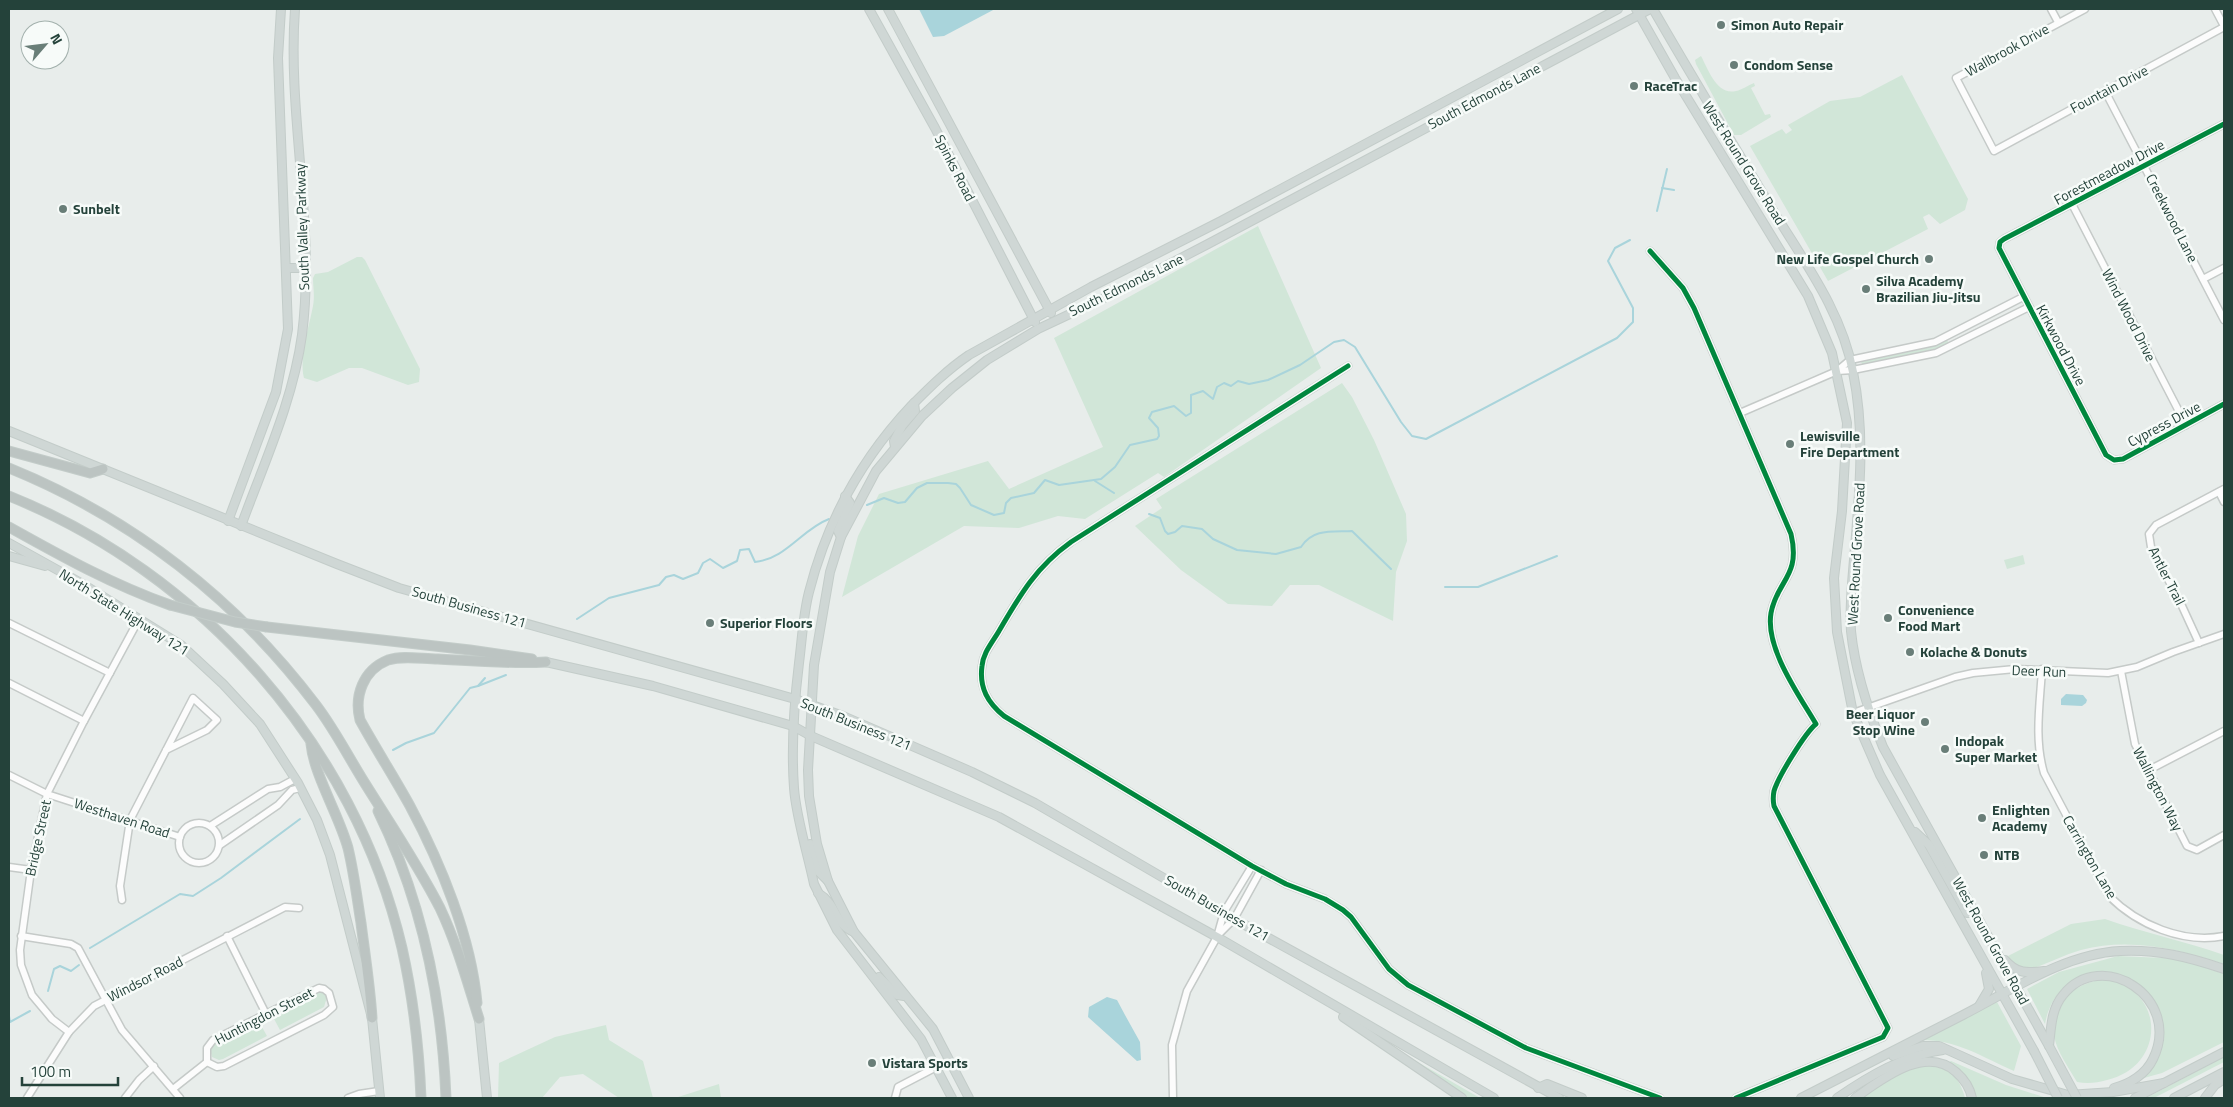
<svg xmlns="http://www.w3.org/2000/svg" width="2233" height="1107" font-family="'Titillium Web',sans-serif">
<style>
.green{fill:#d1e6d8}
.water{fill:#a9d4db}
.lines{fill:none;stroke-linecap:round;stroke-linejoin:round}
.stream{stroke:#a9d4db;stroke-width:2}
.minor-casing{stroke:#c5cac8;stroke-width:9}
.major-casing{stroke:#c3ccc9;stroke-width:10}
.highway-casing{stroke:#c3ccc9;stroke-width:11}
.minor{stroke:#fcfcfc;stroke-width:6}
.major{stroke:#cfd7d5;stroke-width:8}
.highway{stroke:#bcc4c2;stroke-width:9}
.major-bridge-casing{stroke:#c3ccc9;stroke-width:10;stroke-linecap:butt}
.highway-bridge-casing{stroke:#c3ccc9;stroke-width:11;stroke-linecap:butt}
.major-bridge{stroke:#cfd7d5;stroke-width:8}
.highway-bridge{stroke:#bcc4c2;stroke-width:9}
.cycleway-casing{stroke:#f7fbf9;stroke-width:8}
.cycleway{stroke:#00873e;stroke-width:5}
.poi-dot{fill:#697e78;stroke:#f7fbf9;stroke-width:2}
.labels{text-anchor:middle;stroke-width:5;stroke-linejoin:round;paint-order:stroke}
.poi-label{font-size:14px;font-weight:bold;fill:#24423a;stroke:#f7fbf9;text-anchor:start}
.street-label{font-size:14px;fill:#24423a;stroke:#f7fbf9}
</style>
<rect width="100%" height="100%" fill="#e8edeb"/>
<g class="green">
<path d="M1701,56c7,13 16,40 35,35 6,-1 12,-6 18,-8l1,3 -4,2 14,27 5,-1 1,3 -30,18h-7l-38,-71 -1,-4z"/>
<polygon points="1902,75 1968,199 1965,210 1940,224 1929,214 1923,217 1928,229 1828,281 1750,146 1782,129 1786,134 1792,130 1788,125 1830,101 1860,97"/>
<polygon points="1258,226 1321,368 1164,477 1158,473 1085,519 1058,516 1019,528 964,526 842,597 858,536 879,494 988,461 1009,489 1103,447 1054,338"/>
<path d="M357,257h5l3,3 55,109 -1,13 -11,3 -46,-17h-13l-32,14 -13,-4c-5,-21 5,-51 9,-72 2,-9 0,-19 0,-28l2,-4 13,-2z"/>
<polygon points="1947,340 1949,344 1926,352 1863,365 1861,362 1931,347"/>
<polygon points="1342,383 1352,397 1374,440 1406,514 1407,541 1396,572 1393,621 1319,585 1290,585 1272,606 1228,604 1181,570 1135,526 1162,508 1156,499"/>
<polygon points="2023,555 2025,564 2007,569 2004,560"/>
<path d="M2105,919c39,14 80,22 119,36v9c-46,-15 -94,-27 -143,-14 -18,5 -35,15 -54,20 -9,-1 -14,-7 -19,-14l63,-32z"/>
<path d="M2118,956l46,2 19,2 41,14v68l-62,31 -47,13c23,-9 42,-26 42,-52 0,-8 2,-16 0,-23 -1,-5 -5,-10 -7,-14 -7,-11 -17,-18 -30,-22 -36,-12 -69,13 -75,49l-18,-35 32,-17z"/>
<path d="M2104,979c62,9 63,87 3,101 -10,3 -20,4 -30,2 -8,-14 -20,-30 -23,-46 -7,-32 21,-53 50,-57z"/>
<polygon points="316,990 322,991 327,997 324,1007 280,1030 273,1017 274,1013"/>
<path d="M1997,1002l24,44 -7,25c-34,-15 -58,-32 -96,-31z"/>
<polygon points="258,1020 267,1036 223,1059 219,1060 212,1057 210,1050 215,1043"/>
<polygon points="606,1025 609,1040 643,1061 653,1098 619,1098 583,1074 560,1077 542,1098 498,1098 499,1063 555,1037"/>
<polygon points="1409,1057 1480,1098 1465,1098 1408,1060"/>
<polygon points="2224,1057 2224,1062 2154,1098 2146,1098"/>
<path d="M1951,1061l55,24 41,13h-73c-4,-17 -12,-25 -25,-36z"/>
<path d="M1915,1065c28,1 42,4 50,33h-106z"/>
<polygon points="719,1084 721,1098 675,1098"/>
</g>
<g class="water">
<polygon points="919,9 995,9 944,36 933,37"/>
<polygon points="2066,694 2083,695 2087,700 2086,703 2082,706 2061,705 2061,699"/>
<polygon points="1107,997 1117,1000 1125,1015 1140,1042 1141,1060 1137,1061 1088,1017 1089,1007"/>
</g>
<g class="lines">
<g class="stream">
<polyline points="1662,188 1674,190"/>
<polyline points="1657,211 1667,169"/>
<polyline points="1095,481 1114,493"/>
<polyline points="867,505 884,498 898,503 905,502 917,488 927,483 948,483 956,484 960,488 971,505 994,515 1004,513 1006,503 1011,498 1034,493 1045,480 1059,485 1101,479 1115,467 1130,445 1157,439 1159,436 1158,428 1149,418 1152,412 1174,406 1186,416 1191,413 1191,395 1203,391 1213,399 1217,387 1224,383 1231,386 1238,381 1249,384 1268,380 1300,365 1334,342 1344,340 1355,347 1401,422 1412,436 1426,439 1617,338 1633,322 1633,308 1608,261 1615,248 1630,240"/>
<path d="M1149,514l11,4 5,13 3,3 7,-2 7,-6 20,3 11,10 24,11 39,4 25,-7c12,-19 32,-15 51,-16l39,38"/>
<polyline points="1445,587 1478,587 1557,556"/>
<path d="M577,619l32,-21 50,-13 7,-8 8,-2 9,4 15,-6 5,-10 7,-4 13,9 14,-7 3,-11 9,-1 6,13c31,-3 47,-33 74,-43"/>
<polyline points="478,686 506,675"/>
<polyline points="393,750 406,743 434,733 470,688 478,686 485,678"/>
<polyline points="90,948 180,894 193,896 221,878 300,819"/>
<polyline points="48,991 54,969 60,966 71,971 79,965"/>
<polyline points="9,1016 10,1022 30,1011"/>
</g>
<g class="minor-casing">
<g id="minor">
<polyline points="2051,9 2058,22"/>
<polyline points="2085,9 1956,78 1994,151 2224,27"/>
<polyline points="2215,9 2224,26"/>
<polyline points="2105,91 2224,320"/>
<polyline points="2224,124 2004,239 2000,242 1999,248 2106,455 2114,460 2123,459 2224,404"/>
<polyline points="2072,204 2186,425"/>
<path d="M1650,251l33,37 11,20 97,226c10,43 -14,46 -20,79 -6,35 28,82 45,111 -11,9 -38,53 -42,67 -1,5 -1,10 0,15l114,222 -5,9 -147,61"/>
<polyline points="2203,279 2224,268"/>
<path d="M1348,366l-277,176c-35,25 -51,53 -72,89 -7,12 -16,22 -17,35 -3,22 6,37 22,50l248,150 34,18 39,15 18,11 8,7 38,52 19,16 118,63 134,50"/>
<polyline points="1837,371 1853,370 1936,353 2029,307"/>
<polyline points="1740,413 1837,371 1850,360 1935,342 2023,297"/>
<polyline points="2219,492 2224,502"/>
<polyline points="9,623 110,673"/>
<polyline points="2199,643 2182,606 2151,547 2149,534 2156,525 2224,489"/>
<path d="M2042,669c-2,35 -8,70 2,104l65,123c29,29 74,48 115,40"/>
<polyline points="2121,671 2135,744 2187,846 2197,850 2224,835"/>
<polyline points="9,683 84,721"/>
<polyline points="1853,713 1955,677 1973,673 2015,669 2108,673 2137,667 2173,652 2224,634"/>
<polyline points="2147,771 2224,731"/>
<polyline points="9,775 47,794 180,837"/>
<circle cx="199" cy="843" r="20"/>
<polyline points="210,826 268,789 280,787 295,779"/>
<polyline points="220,845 278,805 292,790 300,788"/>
<polyline points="9,867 31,870"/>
<polyline points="122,900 120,886 130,820 193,698 217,720 207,730 166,750"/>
<polyline points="21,936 71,944 78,948 122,1030 180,1098"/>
<polyline points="227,936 266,1014"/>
<polyline points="1217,936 1234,919 1261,870"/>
<polygon points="319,988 324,989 329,993 333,1007 324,1015 224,1066 217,1067 207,1062 207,1048 213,1040"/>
<polyline points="69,1032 52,1019 32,995 21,965 20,950 31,870 47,794 84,721 139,619"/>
<polyline points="173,1089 207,1062"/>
<polyline points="27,1098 69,1032 94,1006 285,907 299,908"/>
<polyline points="125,1098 139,1080 154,1066"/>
<polyline points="348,1098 359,1094 379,1091"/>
<polyline points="895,1098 898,1087 948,1061"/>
<polyline points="1173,1098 1172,1045 1187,991 1217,937 1224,912 1252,866"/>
</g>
</g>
<g class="major-casing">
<g id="major">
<polyline points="869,9 935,128 1035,322"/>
<polyline points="888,9 1051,313"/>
<polyline points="1636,9 1675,78 1808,296 1832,353 1847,423 1842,511 1834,578 1837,632 1853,713 1880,775 2034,1051"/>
<path d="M1653,9c39,68 80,135 121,203 31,51 68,100 79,160 12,59 7,116 2,175 -2,28 -6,57 -4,84 4,40 17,79 32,116l166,299"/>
<polyline points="287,268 306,268"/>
<polyline points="9,431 337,564 399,588 795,699 843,716 972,772 1035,803 1234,919 1559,1098"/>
<polyline points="895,447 894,441 902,426 915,411 914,403"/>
<polyline points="228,521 276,392 288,329 278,58 281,9"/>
<path d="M241,526c23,-63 52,-125 61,-191 14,-109 -15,-218 -7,-326"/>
<polyline points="841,537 838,531 850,503 845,496"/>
<polyline points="9,543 81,583 181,645 223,684 260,724 298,783 317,820 330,855 372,1018 380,1098"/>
<polyline points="9,556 45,566"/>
<polyline points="546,662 653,686 793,726 811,736 999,817 1217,937 1494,1098"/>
<polyline points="1915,832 1929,845 1967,913 1976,913"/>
<polyline points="810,844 818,871 828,881"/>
<path d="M818,893c20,12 15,30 36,39"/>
<path d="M2005,960c12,14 22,13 39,11"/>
<polyline points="879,977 897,995 904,996"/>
<polyline points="1979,1006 1989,989 1986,973"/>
<polyline points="1343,1017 1462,1098"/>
<polyline points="479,1019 487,1098"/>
<path d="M2049,1046c2,-17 2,-37 14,-51 38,-48 120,2 90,64 -7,15 -23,25 -39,29"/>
<polyline points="1893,1056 1923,1046 1939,1046 2012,1079 2068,1095 2113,1092 2164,1083"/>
<polyline points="1538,1088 1547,1084 1582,1098"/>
<path d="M952,1098l-31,-59 -84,-109 -23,-46c-6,-29 -18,-67 -20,-96 -3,-42 0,-84 5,-125 3,-23 4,-48 10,-71 18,-71 53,-134 103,-187 18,-18 35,-35 57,-50l122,-68 130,-66 397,-212"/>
<polyline points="969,1098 933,1029 854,932 828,881 817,844 809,796 808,770 814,665 830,572 841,537 876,471 922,416 952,388 987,360 1038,329 1104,298 1208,244 1650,9"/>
<path d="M1801,1098c54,-28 108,-55 162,-83 49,-25 101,-61 157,-64 37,-2 69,6 104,18"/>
<path d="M1837,1098c32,-22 67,-43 106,-48"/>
<path d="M1855,1098c26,-18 70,-54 101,-26 8,7 14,16 16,26"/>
<polyline points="2135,1098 2224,1052"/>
<polyline points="2174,1098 2224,1072"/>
<polyline points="2205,1098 2215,1085 2224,1079"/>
</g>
</g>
<g class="highway-casing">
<g id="highway">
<polyline points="9,451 90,473 103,469"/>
<path d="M9,468c123,50 227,131 307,237 19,25 33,53 50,80 25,40 52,80 74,123 17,36 27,73 39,111"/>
<path d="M9,496c192,77 346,250 393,452 11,49 17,100 19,150"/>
<path d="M9,527c52,29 104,58 161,78"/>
<polyline points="267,627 470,650 532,659"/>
<path d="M311,744c3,31 28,71 37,104 6,25 9,50 13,75 4,32 9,63 11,95"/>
<path d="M378,811c44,90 64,188 68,287"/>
<path d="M477,1003c-6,-66 -36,-139 -67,-197 -16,-29 -34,-57 -50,-86 -6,-24 3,-50 28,-60 15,-5 34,-1 50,-1 36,2 72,5 108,3"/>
</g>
</g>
<use href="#minor" class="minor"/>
<use href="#major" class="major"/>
<use href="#highway" class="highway"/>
<g class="major-bridge-casing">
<g id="major-bridge">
<polyline points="2049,1046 2077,1098"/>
<polyline points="2034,1051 2058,1098"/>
</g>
</g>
<g class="highway-bridge-casing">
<polyline id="highway-bridge" points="170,605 235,622 267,627"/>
</g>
<use href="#major-bridge" class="major-bridge"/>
<use href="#highway-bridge" class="highway-bridge"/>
<g class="cycleway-casing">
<g id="cycleway">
<polyline points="2224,124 2004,239 2000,242 1999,248 2106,455 2114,460 2123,459 2224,404"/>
<path d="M1650,251l33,37 11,20 97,226c10,43 -14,46 -20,79 -6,35 28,82 45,111 -11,9 -38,53 -42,67 -1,5 -1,10 0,15l114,222 -5,9 -147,61"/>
<path d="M1348,366l-277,176c-35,25 -51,53 -72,89 -7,12 -16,22 -17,35 -3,22 6,37 22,50l248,150 34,18 39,15 18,11 8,7 38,52 19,16 118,63 134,50"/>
</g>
</g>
<use href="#cycleway" class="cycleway"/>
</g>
<g class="poi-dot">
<circle cx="1721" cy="25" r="5"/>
<circle cx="1734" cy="65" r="5"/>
<circle cx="1634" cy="86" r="5"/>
<circle cx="63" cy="209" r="5"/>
<circle cx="1929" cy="259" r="5"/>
<circle cx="1866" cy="289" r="5"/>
<circle cx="1790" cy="444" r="5"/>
<circle cx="1888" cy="618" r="5"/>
<circle cx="710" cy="623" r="5"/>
<circle cx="1910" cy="652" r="5"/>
<circle cx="1925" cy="722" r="5"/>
<circle cx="1945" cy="749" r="5"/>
<circle cx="1982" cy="818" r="5"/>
<circle cx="1984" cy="855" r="5"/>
<circle cx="872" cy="1063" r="5"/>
</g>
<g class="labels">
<g class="poi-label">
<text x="1731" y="30">Simon Auto Repair</text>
<text x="1744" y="70">Condom Sense</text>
<text x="1644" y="91">RaceTrac</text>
<text x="73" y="214">Sunbelt</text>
<text x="1919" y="264" text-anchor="end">New Life Gospel Church</text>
<text x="1876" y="286">Silva Academy<tspan x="1876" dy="16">Brazilian Jiu-Jitsu</tspan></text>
<text x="1800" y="441">Lewisville<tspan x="1800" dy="16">Fire Department</tspan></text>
<text x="1898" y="615">Convenience<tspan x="1898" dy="16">Food Mart</tspan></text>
<text x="720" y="628">Superior Floors</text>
<text x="1920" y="657">Kolache &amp; Donuts</text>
<text x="1915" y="719" text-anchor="end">Beer Liquor<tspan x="1915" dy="16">Stop Wine</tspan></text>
<text x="1955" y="746">Indopak<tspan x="1955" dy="16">Super Market</tspan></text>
<text x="1992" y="815">Enlighten<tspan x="1992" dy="16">Academy</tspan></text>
<text x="1994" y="860">NTB</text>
<text x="882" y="1068">Vistara Sports</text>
</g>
<g class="street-label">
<text transform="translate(2007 50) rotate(-29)" y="5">Wallbrook Drive</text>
<text transform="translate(2109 89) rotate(-28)" y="5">Fountain Drive</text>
<text transform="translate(1484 96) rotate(-28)" y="5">South Edmonds Lane</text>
<text transform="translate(1744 163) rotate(58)" y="5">West Round Grove Road</text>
<text transform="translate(955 168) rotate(63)" y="5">Spinks Road</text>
<text transform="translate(2109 172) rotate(-28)" y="5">Forestmeadow Drive</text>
<text transform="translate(2172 218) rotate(63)" y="5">Creekwood Lane</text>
<text transform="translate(302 227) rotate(-92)" y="5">South Valley Parkway</text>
<text transform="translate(1126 285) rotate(-26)" y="5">South Edmonds Lane</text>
<text transform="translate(2129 315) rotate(63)" y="5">Wind Wood Drive</text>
<text transform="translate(2061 345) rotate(62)" y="5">Kirkwood Drive</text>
<text transform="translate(2164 424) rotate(-28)" y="5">Cypress Drive</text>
<text transform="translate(1856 554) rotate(-87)" y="5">West Round Grove Road</text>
<text transform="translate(2167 576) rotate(63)" y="5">Antler Trail</text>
<text transform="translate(469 607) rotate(16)" y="5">South Business 121</text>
<text transform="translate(124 612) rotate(32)" y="5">North State Highway 121</text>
<text transform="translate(2039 671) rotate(2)" y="5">Deer Run</text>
<text transform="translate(856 724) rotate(22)" y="5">South Business 121</text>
<text transform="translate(2158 789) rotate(63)" y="5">Wallington Way</text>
<text transform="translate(122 818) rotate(18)" y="5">Westhaven Road</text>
<text transform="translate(38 838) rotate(-78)" y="5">Bridge Street</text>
<text transform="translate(2090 857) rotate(60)" y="5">Carrington Lane</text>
<text transform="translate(1217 908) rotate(30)" y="5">South Business 121</text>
<text transform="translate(1991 941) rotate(61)" y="5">West Round Grove Road</text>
<text transform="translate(145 979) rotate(-27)" y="5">Windsor Road</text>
<text transform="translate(264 1016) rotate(-27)" y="5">Huntingdon Street</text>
</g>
</g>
<rect width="2233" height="1107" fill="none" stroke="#24423a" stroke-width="20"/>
<g transform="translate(45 45) rotate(62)"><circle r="24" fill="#f7fbf9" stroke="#a3b1ad"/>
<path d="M0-4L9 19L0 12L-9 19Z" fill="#697e78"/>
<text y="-8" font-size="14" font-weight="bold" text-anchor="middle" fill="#24423a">N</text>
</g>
<path d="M22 1077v8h96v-8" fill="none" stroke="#24423a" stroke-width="2.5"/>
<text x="30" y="1077" font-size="15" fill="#24423a" stroke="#f7fbf9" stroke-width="4" paint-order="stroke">100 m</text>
</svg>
